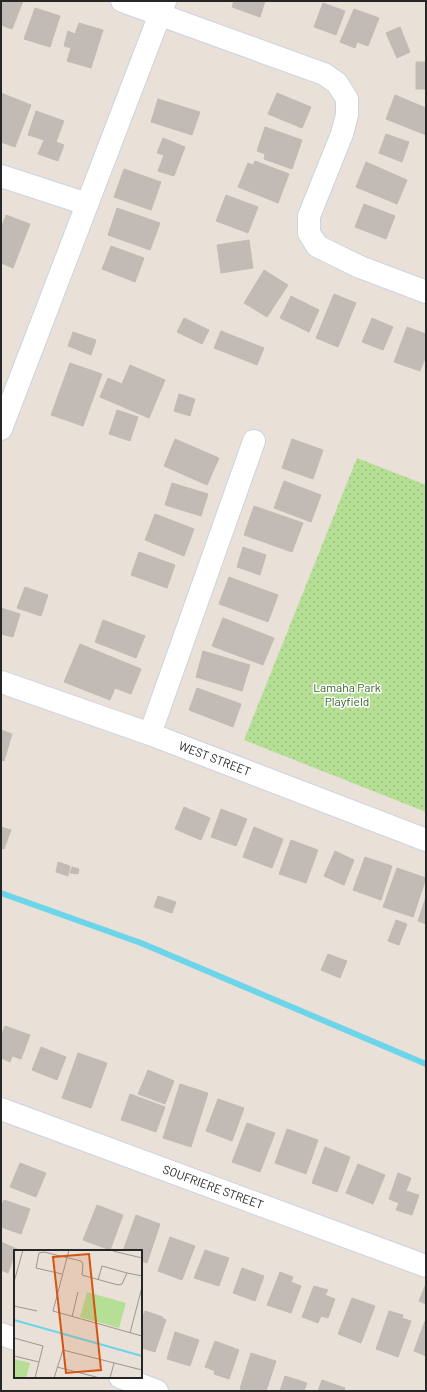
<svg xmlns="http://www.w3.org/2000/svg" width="427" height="1392" font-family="Barlow,sans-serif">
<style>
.grass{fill:url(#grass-dots)}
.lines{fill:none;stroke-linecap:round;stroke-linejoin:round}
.stream{stroke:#6cd5ea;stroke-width:6}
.building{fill:#c1bab5;stroke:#c4bcb2}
.street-casing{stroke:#cdd2e0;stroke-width:24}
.street{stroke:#fff;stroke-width:22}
.labels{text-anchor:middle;stroke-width:3;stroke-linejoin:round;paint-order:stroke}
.park-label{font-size:12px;fill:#305f1b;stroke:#fff}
.street-label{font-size:12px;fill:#262626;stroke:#fff}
.inset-river{fill:none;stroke:#6cd5ea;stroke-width:2}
.inset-road{fill:none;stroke:#9b9691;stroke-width:1}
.view{fill:#d5540f;fill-opacity:0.15;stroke:#d5540f;stroke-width:2}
.inset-edge{fill:none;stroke:#262626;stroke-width:2}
</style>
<defs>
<pattern id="grass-dots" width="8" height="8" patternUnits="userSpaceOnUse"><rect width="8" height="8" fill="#b5df95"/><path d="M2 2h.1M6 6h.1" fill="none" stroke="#9cbf80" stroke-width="1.8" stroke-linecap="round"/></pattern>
</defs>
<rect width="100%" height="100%" fill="#e9e0d8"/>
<polygon class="grass" points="357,458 426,485 426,812 244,740"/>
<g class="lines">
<polyline class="stream" points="1,893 141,943 426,1064"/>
</g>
<g class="building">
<polygon points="1,1 23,1 12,29 1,25"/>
<polygon points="234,1 265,1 260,17 232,7"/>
<polygon points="323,3 345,11 336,35 314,27"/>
<polygon points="35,8 60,16 50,47 24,39"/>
<polygon points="354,9 379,18 368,46 357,42 355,48 340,42"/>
<polygon points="79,23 103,30 91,68 67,61 71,48 64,46 68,31 75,34"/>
<polygon points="400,27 410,52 397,58 386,33"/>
<rect x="416" y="62" width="10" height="27"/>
<polygon points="1,93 31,105 15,147 1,142"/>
<polygon points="277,93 311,107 302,128 268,114"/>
<polygon points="395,95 426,108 426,135 386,119"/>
<polygon points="158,99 200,112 192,135 151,122"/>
<polygon points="36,111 64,121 56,142 64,145 58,161 38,154 44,140 28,135"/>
<polygon points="265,127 302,140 292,169 264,159 265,154 257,151"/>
<polygon points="386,134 409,142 402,162 379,153"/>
<polygon points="163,138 185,147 174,176 158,171 164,155 157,153"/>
<polygon points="255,161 289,174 278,203 238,187 248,163 253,165"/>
<polygon points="366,162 407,180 397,204 356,187"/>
<polygon points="124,169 161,182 151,210 114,197"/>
<polygon points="226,195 258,207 248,233 216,221"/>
<polygon points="364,204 395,216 386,239 355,227"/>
<polygon points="117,208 160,223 150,250 108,235"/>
<polygon points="6,215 30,224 13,268 1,263 1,228"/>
<polygon points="249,240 253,268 221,273 217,245"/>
<polygon points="111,246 144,258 135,282 102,269"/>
<polygon points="264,270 288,285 267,317 244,303"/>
<polygon points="334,294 356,303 338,347 316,338"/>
<polygon points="291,296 319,310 309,332 280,318"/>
<polygon points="184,318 209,330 202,344 177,332"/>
<polygon points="372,318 393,327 383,350 362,342"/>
<polygon points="407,327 426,334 426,356 420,371 394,362"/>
<polygon points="221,331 264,348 257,365 214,348"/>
<polygon points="73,332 96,340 91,355 68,346"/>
<polygon points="70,363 102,374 83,426 51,415"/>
<polygon points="130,365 165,380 149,418 100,397 108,378 122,384"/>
<polygon points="179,394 195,399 190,416 174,411"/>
<polygon points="117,410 138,417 130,441 109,434"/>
<polygon points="175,439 219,458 207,485 164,466"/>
<polygon points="292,439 323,450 313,479 282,468"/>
<polygon points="284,481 321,495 311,522 274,508"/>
<polygon points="172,483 208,494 201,516 165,505"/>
<polygon points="254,506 303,523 292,552 244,535"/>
<polygon points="155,514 194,529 184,556 145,540"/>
<polygon points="243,547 266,555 260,575 237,567"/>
<polygon points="139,552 175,565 167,588 131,575"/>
<polygon points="229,577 278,595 268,622 219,604"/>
<polygon points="25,587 48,595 41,616 17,608"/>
<polygon points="1,608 20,614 13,637 1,634"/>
<polygon points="223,618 274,638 263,665 212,646"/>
<polygon points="103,620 145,636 136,658 95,642"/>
<polygon points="80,644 141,669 131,694 115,688 110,700 64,682"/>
<polygon points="203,651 250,665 242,691 196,677"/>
<polygon points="197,688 241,704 233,727 189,710"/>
<polygon points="1,730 12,734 4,761 1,760"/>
<polygon points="184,807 210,818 201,840 175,829"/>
<polygon points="221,809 247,819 236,846 211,837"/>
<polygon points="1,827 11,830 4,849 1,848"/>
<polygon points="254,827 283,839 272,868 243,857"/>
<polygon points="291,840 318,850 306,883 279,874"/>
<polygon points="335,851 354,860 344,885 324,876"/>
<polygon points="365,857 392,866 381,900 353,890"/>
<polygon points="58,862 70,866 68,876 56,872"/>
<polygon points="72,867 79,869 78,874 70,873"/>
<polygon points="397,868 426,878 413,917 383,907"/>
<polygon points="158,896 176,902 172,913 154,907"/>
<polygon points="426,897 426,924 418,921"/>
<polygon points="396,920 407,924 399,945 388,941"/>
<polygon points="328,954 347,961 340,978 321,970"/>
<polygon points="5,1026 30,1035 21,1059 12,1056 10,1062 1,1058 1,1037"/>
<polygon points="41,1047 66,1057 57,1080 32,1070"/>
<polygon points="78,1053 107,1063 91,1108 62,1098"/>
<polygon points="148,1070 174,1081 165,1104 138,1094"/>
<polygon points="180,1084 208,1093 191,1147 163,1138"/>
<polygon points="130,1094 165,1107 156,1132 121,1120"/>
<polygon points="218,1099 244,1108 232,1141 206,1131"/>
<polygon points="247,1123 275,1133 260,1172 232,1162"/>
<polygon points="287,1129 318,1140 306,1174 275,1163"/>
<polygon points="325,1147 350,1157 337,1192 312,1183"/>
<polygon points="20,1163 46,1173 36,1197 10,1187"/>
<polygon points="358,1164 385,1175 373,1204 346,1193"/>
<polygon points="398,1173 411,1178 406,1191 419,1195 412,1215 396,1210 399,1203 389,1199"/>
<polygon points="4,1200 30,1209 21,1234 1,1227 1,1207"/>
<polygon points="97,1205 123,1215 110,1250 83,1240"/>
<polygon points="136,1215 160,1224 147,1263 141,1261 141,1251 123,1251"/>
<polygon points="170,1237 195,1246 182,1280 158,1271"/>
<polygon points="1,1242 17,1249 15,1251 15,1254 8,1273 1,1270"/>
<polygon points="205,1250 229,1258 219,1286 194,1278"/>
<polygon points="242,1268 264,1276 255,1301 233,1293"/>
<polygon points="280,1272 293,1277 291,1282 301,1286 291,1313 267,1305"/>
<polygon points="426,1284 426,1304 419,1301"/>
<polygon points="314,1286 328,1290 325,1295 335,1299 328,1318 321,1316 318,1323 302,1317"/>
<polygon points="352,1298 375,1306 361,1343 338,1334"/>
<polygon points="145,1311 163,1317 162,1318 166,1320 155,1352 142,1348 144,1340 141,1339 141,1321"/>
<polygon points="389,1311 403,1315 402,1318 411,1321 398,1357 376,1349"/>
<polygon points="425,1321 426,1321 426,1356 414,1351"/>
<polygon points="175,1332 199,1340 190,1366 167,1359"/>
<polygon points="215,1341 239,1350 229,1379 214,1374 215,1371 205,1367"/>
<polygon points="251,1353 276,1361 266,1391 245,1391 240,1389"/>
<polygon points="285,1376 307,1383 304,1391 280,1391"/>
<polygon points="322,1380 345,1388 344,1391 318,1391"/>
</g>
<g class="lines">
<g class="street-casing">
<g id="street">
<polyline points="122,1 324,74 337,83 347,99 347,115 342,134 309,216 309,233 317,246 360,267 426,292"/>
<polyline points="1,176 87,204"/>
<polyline points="1,429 165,1"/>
<path id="s1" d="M1,682l149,52 276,106"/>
<polyline points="150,734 254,441"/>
<path id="s2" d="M1,1109l425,157"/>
<polyline points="1,1334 15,1339"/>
<polyline points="120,1377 157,1391"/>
</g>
</g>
<use href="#street" class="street"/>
</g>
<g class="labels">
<g class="park-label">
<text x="347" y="692">Lamaha Park<tspan x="347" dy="14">Playfield</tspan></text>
</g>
<g class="street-label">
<text dy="4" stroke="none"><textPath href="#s1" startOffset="227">WEST STREET</textPath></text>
<text dy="4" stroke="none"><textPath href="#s2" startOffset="226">SOUFRIERE STREET</textPath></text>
</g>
</g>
<g transform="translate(14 1250)">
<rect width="128" height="128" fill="#e9e0d8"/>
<path d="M73,42l39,11 -7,25 -39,-11zM0,109l16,4 -4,15h-12z" fill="#b5df95"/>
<path class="inset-river" d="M0,70l128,36"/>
<path class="inset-road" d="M55,0l-16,61 89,25M99,1l29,7M48,24l-26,-6 3,-15 5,-1 37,9 2,3 -1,11 36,10 4,-1 5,-11 15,3M84,30l4,-14 25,7M0,32l9,-32M0,56l23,5M58,67l6,-25M116,83l12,-46M0,88l29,8 -8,32M0,106l25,6M43,117l43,11M40,128l9,-28 79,20M96,128l4,-15"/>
<path class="view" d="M75,4l12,116 -35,3 -13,-116z"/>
<rect width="128" height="128" class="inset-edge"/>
</g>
<rect width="427" height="1392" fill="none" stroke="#262626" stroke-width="4"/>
</svg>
